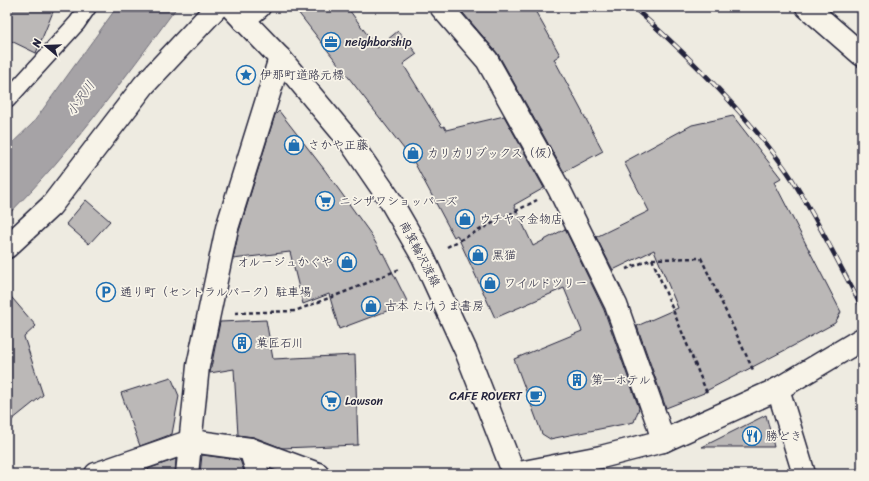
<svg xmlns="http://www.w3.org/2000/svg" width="869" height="481" font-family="Sriracha,'Klee One',sans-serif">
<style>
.water{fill:#a6a3a6;stroke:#716f7b}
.building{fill:#bbb8b7;stroke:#22223b}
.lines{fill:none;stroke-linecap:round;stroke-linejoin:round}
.lane-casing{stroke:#22223b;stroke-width:19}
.street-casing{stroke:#22223b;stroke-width:25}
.secondary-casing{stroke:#22223b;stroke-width:25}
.path{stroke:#22223b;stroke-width:2.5;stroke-dasharray:4 3;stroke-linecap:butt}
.lane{stroke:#f7f3e8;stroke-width:16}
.street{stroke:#f7f3e8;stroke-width:22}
.secondary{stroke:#f7f3e8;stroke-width:22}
.rail-casing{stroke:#22223b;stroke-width:4.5}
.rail{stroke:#f7f3e8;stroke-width:3;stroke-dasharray:9;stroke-linecap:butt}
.labels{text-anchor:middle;stroke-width:3.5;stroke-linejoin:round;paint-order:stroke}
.poi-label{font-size:12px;fill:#22223b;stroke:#f7f3e8;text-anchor:start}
.street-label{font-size:12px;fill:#22223b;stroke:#f7f3e8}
.water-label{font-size:13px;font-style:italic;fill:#504f60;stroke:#f7f3e8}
</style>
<rect width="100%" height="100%" fill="#eeebe1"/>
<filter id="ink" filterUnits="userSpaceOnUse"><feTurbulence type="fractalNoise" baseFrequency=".025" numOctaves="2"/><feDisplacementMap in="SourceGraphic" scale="8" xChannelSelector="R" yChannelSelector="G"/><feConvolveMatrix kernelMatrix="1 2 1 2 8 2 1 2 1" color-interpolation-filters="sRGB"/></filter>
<g filter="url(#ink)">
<path class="water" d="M117,7h60c-53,72 -106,145 -170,209v-68l26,-25z"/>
<g class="building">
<polygon points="12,7 55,7 36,53 7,39 7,25"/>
<polygon points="294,7 347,7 377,48 398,31 417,54 403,64 442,127 444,126 446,130 504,116 544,188 514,205 533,246 565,229 604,310 639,408 634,422 550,439 542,434 514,359 582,331 564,288 495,318 457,235 454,237 414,162 412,163 404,149"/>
<polygon points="458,7 533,7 560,55 554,59 603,151 564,172 498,54"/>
<polygon points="279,111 324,169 370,233 382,254 383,253 408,303 339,329 329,294 303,304 290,252 233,259 239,231 275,115"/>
<polygon points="733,116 781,178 774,182 841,312 835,323 793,346 704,392 704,393 666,408 637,326 678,308 654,250 613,270 596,237 649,211 624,162 692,125"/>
<polygon points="86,200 110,221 89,244 66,224"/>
<polygon points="7,292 36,326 24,337 43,395 7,424"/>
<polygon points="266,320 273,359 355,355 358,445 282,448 254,437 238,435 234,369 210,373 220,322"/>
<polygon points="171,377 179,396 172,434 140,446 121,393"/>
<polygon points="766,415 774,447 702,447"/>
<polygon points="202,455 240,460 245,474 200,474"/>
<polygon points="176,459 175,474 150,474 148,469"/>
</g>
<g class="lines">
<g class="lane-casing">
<polyline id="lane" points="7,100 77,23 88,7"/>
</g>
<g class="street-casing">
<g id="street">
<polyline points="441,7 487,60 559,189 616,305 657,421 663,441"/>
<polyline points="807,7 862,55"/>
<polyline points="243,20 259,7"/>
<polyline points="7,247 51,206 144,85 217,7"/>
<polyline points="250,449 258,474"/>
<polyline points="96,474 191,441 250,449 318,474"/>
<polyline points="187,474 198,366 227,228 280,58"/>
</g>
</g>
<g class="secondary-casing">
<g id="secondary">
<polyline points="231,7 280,58 351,143 390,200 423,257 466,351 514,474"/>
<polyline points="778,389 804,474"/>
<polyline points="514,474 601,457 663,441 778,389 862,339"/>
</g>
</g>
<g class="path">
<polyline points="447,247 537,200"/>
<polyline points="652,259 701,258 754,372"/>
<polyline points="626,269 652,259 707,393"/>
<polyline points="235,313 295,311 350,290 400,269"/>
</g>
<use href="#lane" class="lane"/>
<use href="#street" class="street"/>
<use href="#secondary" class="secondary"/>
<g class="rail-casing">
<path id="rail" d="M633,7c44,38 85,79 122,123 14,17 29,35 40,54 24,39 45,82 67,123"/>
</g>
<use href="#rail" class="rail"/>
</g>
</g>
<defs>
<g id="office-ring" transform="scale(1)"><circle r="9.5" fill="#f7f3e8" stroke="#1f6fb2" stroke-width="1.5"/><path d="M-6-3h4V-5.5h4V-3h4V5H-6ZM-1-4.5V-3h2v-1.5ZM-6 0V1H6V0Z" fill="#1f6fb2"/></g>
<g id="sight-ring" transform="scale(1)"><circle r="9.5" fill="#f7f3e8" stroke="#1f6fb2" stroke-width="1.5"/><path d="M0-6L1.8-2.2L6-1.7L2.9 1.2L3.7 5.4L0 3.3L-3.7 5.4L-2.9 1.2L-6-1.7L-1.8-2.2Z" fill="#1f6fb2"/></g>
<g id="shop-ring" transform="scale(1)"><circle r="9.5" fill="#f7f3e8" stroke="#1f6fb2" stroke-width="1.5"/><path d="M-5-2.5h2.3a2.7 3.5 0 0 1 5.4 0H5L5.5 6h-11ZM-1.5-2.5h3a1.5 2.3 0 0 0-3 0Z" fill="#1f6fb2"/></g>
<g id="supermarket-ring" transform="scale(1)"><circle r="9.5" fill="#f7f3e8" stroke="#1f6fb2" stroke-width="1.5"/><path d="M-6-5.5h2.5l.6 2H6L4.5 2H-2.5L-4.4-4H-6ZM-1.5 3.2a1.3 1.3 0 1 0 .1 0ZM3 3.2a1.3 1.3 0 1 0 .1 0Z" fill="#1f6fb2"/></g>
<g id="parking-ring" transform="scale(1)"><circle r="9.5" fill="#f7f3e8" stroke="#1f6fb2" stroke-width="1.5"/><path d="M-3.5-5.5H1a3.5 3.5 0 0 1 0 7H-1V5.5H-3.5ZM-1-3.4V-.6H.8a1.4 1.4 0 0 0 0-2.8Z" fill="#1f6fb2"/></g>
<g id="building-ring" transform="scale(1)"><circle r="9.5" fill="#f7f3e8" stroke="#1f6fb2" stroke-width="1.5"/><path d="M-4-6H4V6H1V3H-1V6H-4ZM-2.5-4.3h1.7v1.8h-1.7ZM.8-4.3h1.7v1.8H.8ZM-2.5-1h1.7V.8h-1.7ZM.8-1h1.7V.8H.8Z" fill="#1f6fb2"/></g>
<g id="cafe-ring" transform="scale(1)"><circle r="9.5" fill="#f7f3e8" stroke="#1f6fb2" stroke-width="1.5"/><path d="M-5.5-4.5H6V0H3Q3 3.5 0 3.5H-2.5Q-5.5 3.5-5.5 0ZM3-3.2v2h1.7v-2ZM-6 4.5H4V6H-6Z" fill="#1f6fb2"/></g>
<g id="restaurant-ring" transform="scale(1)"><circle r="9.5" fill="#f7f3e8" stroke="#1f6fb2" stroke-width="1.5"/><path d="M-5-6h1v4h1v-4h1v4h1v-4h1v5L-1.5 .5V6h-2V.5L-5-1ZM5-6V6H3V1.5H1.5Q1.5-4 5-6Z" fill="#1f6fb2"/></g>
</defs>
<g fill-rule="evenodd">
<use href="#office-ring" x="331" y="42"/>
<use href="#sight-ring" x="246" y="75"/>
<use href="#shop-ring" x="294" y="145"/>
<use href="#shop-ring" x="413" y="153"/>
<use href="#supermarket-ring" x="325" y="201"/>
<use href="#shop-ring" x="465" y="219"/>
<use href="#shop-ring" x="478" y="255"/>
<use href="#shop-ring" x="347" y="262"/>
<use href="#shop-ring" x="490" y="283"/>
<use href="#parking-ring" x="106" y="292"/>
<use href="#shop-ring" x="371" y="306"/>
<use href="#building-ring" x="242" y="343"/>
<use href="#building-ring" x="577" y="380"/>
<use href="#cafe-ring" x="536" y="396"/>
<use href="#supermarket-ring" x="331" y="401"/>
<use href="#restaurant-ring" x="752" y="436"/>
</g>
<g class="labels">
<g class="poi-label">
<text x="345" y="46">neighborship</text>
<text x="260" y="79">伊那町道路元標</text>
<text x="308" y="149">さかや正藤</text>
<text x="427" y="157">カリカリブックス（仮）</text>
<text x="339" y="205">ニシザワショッパーズ</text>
<text x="479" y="223">ウチヤマ金物店</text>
<text x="492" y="259">黒猫</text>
<text x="333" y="266" text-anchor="end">オルージュかぐや</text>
<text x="504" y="287">ワイルドツリー</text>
<text x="120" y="296">通り町（セントラルパーク）駐車場</text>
<text x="385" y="310">古本 たけうま書房</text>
<text x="256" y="347">菓匠石川</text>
<text x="591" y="384">第一ホテル</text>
<text x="522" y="400" text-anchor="end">CAFE ROVERT</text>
<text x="345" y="405">Lawson</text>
<text x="766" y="440">勝どき</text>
</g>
<g class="street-label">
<text transform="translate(420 254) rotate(62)" y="4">南箕輪沢渡線</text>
</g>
<g class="water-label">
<text transform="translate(80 98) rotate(-55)" y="5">小沢川</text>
</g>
</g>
<rect width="869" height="481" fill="none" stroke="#f7f3e8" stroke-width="24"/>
<rect x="12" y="12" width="845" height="457" fill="none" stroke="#22223b" stroke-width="1.5" filter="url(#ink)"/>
<g transform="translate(46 46) rotate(289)" stroke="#f7f3e8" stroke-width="3" paint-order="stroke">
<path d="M0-3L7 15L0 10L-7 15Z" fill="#22223b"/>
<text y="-6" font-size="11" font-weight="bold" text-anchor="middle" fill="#22223b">N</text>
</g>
</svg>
